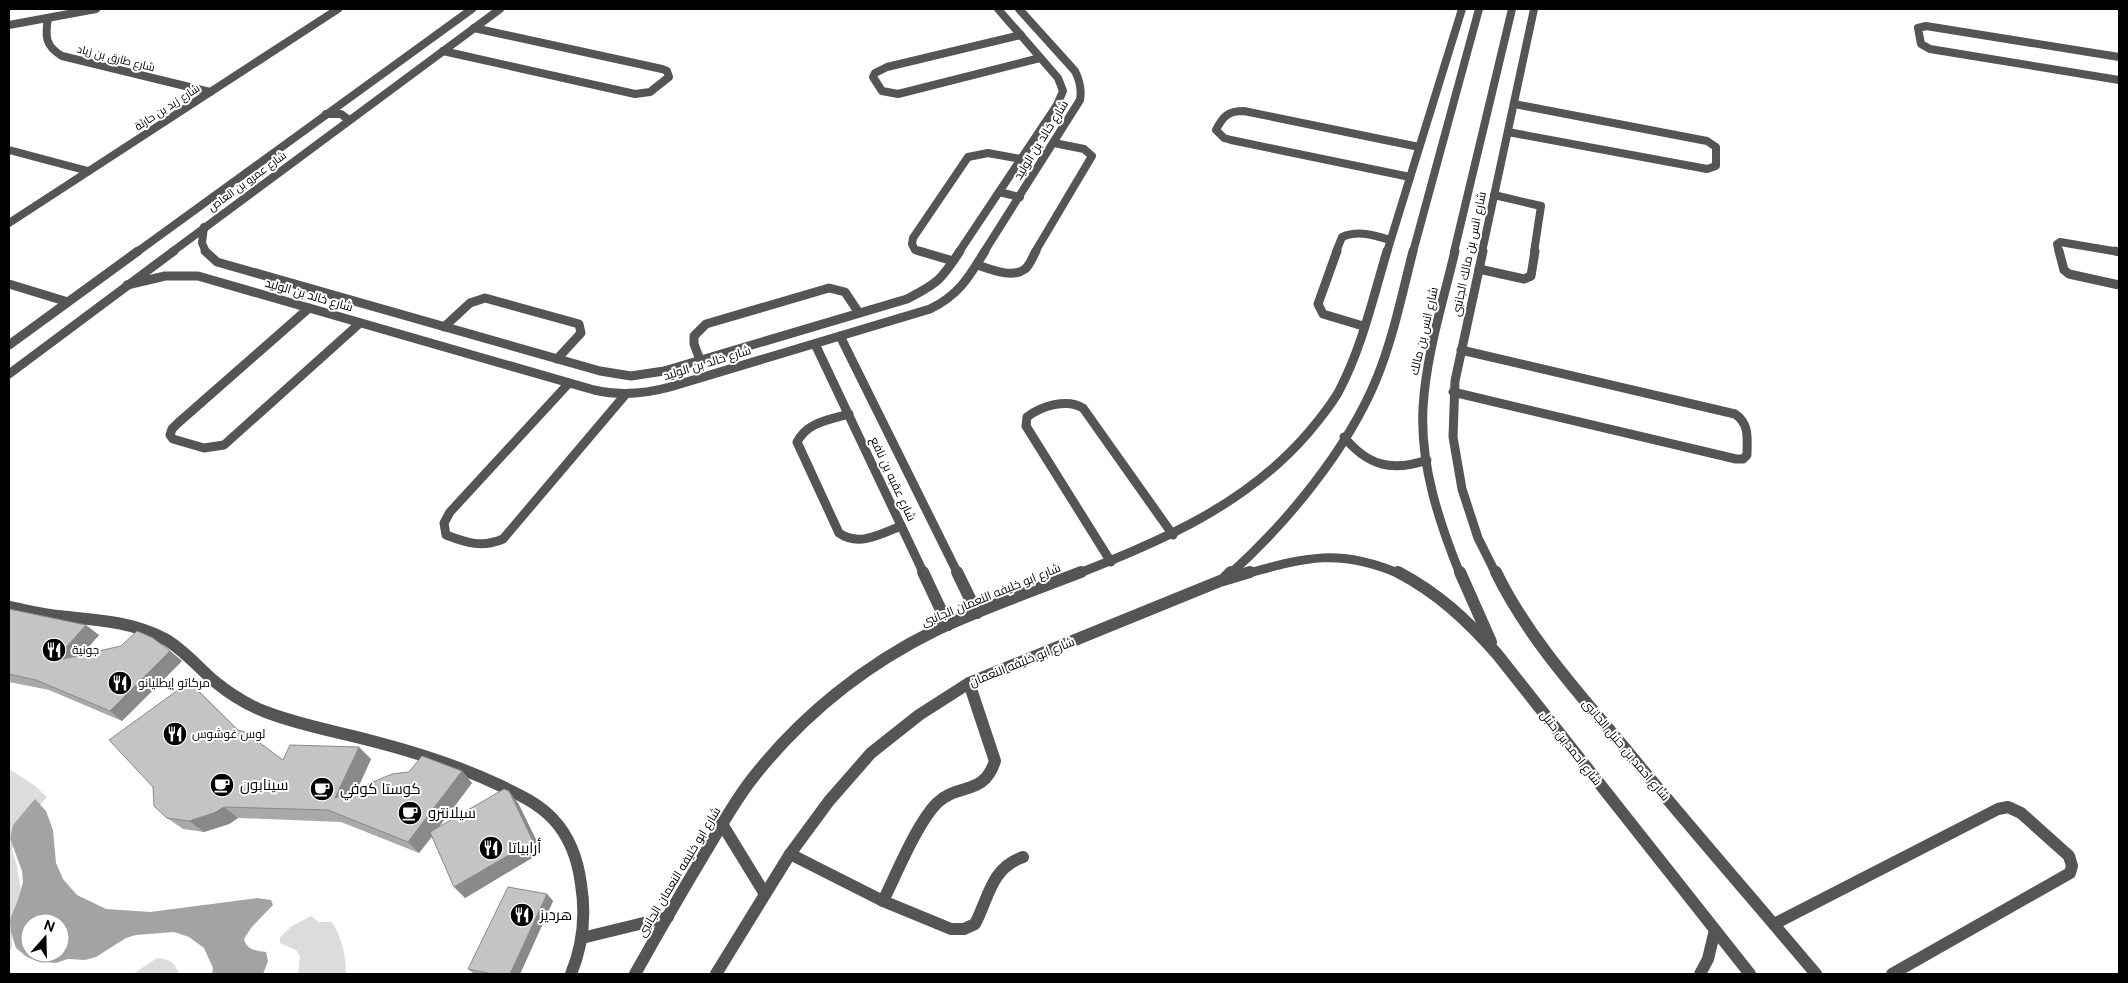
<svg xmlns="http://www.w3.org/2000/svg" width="2128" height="983" font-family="'DM Sans',Cairo,sans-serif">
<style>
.green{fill:#dcdcdc}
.water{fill:#a3a3a3;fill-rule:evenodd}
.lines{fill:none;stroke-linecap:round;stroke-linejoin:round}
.service-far2{stroke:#555;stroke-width:8}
.service-far1{stroke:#555;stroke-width:9}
.service{stroke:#555;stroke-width:12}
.minor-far2{stroke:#555;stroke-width:8}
.minor-far1{stroke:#555;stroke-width:9}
.minor{stroke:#555;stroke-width:12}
.tertiary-far2{stroke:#555;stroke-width:8}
.tertiary-far1{stroke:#555;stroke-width:9}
.tertiary{stroke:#555;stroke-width:12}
.wall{fill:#a9a9a9}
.shaded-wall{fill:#898989}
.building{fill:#c4c4c4;stroke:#898989}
.labels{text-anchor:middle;stroke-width:4;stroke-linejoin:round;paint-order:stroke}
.far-street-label{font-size:11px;fill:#000;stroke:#fff}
.street-label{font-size:12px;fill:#000;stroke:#fff}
.poi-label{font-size:12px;fill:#000;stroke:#fff;text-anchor:start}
.near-poi-label{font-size:15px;fill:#000;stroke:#fff;text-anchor:start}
</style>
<rect width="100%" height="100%" fill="#fff"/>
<g class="green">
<polygon points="9,769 34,785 47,797 16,834 12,850 17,866 22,898 12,933 12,946 9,954"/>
<path d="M311,916l8,6h13c10,16 14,34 14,52h-48l2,-18 -4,-6 -16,-7v-6l12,-11z"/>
<path d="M157,958c13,1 18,5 22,16h-46z"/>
</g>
<path class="water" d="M35,799l11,12 7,19 3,33 7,16 14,16 29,14 44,3 107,-14 14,2 2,5 -22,23 -7,11c2,11 13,12 22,13l2,9 -5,13h-51l1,-6 -9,-20 -15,-11 -15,-5 -38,3 -10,3 -30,19 -11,3 -17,-1 -12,4 -19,-2 -10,-4 -11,-9 -5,-16 -1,-13 8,-19 5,-18 -1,-11 -12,-33 3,-13zM30,923h30v30h-30z"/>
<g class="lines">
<g class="service-far2">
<polyline points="1021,35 887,67 875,73 873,77 882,91 898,94 1040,58"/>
<polyline points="443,51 635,94 650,92 669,77 667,71 662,69 474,28"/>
<polyline points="2119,57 1926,26 1918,28 1921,44 1930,49 2119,80"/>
<polyline points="1508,132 1707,169 1716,166 1716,147 1707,141 1514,104"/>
<path d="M1410,177l-179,-37 -7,-2 -8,-8c7,-14 12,-19 28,-19l175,36"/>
<polyline points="1494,195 1541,206 1534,252"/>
<polyline points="923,252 915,250 912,244 913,238 968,157 988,153 1021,159"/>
<polyline points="1035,252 1092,156 1084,149 1054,143"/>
<path d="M1336,252l6,-15c16,-7 32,-2 48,3"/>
<polyline points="2059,252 2057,244 2060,242 2119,252"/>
</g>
<g class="service-far1">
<polyline points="919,251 953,261"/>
<polyline points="1337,251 1318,304 1323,314 1363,326"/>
<polyline points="2059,251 2064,270 2069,274 2119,285"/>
<polyline points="2115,251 2119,252"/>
<path d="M977,265c13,4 35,14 48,4 5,-4 8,-13 11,-18"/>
<polyline points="1479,269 1524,279 1531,276 1535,251"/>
<polyline points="309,308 178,423 172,429 170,435 173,439 204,448 224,445 360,323"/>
<polyline points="444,327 470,303 485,298 579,324 581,333 557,359"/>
<polyline points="700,360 694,344 694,336 706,324 829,288 845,292 859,313"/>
<path d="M569,383l-119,129 -6,11 2,12c21,8 36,13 57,4l122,-144"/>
<path d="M1453,392l283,67h7l4,-4c0,-16 3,-31 -12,-41l-274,-64"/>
<path d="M849,414c-20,6 -42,8 -52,28l42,91c20,14 42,1 62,-7"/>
<path d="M1111,562l-85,-136 1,-9c14,-11 40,-19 56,-9l90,127"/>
</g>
<g class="service">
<path d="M9,607c16,3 32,7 49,9 37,4 73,5 107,23 19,11 33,28 49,42 16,13 33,24 52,31 36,14 74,20 110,30 42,11 83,24 123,43 19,9 39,18 54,34 17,18 25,42 28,65 5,31 2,61 -10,90"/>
<path d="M790,854l93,47 68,28h13l11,-5c14,-27 16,-56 48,-67"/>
<path d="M883,901c13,-26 34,-78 54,-98 22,-21 46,-6 58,-42l-26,-78"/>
<polyline points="1774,924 1998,809 2008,807 2021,813 2069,856 2072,866 2070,873 1892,974"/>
<polyline points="582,938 668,917"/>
<polyline points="1700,974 1708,959 1715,930"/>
</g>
<g class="minor-far2">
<path d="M48,18c-3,18 -3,28 14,38l148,36"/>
<polyline points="9,25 96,9"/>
<polyline points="326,114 341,114 349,120"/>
<polyline points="9,150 88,171"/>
<polyline points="999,192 1020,197"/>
<polyline points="9,223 338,9"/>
<polyline points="204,227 202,243 206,252"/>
<polyline points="137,252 472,9"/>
<polyline points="172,252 500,9"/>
<polyline points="959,252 1057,105 1063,91 1058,78 998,9"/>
<path d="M984,252l96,-152c2,-11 0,-19 -5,-29l-56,-62"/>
<polyline points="1387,252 1462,9"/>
<polyline points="1482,252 1534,9"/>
</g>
<g class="minor-far1">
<path d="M205,251l12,11 383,109 31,5 33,-5 243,-72c31,-16 34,-19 53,-48"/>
<polyline points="1483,251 1455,381 1453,437 1462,489 1478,538 1496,574"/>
<polyline points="9,284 68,302"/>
<path d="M127,285l38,-9h33l396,114c26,6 50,4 76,-3l260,-78c29,-14 39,-32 55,-58"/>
<polyline points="840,336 958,574"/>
<polyline points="815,344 924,574"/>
<polyline points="9,345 138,251"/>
<polyline points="9,374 174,251"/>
<path d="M1077,574c85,-33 170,-70 231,-141 11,-13 22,-26 31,-42 23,-44 34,-93 48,-140"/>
</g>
<g class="minor">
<polyline points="923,572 948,625"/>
<polyline points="957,572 977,613"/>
<path d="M1496,572c30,62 78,116 122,168 65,79 132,156 198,234"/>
<path d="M635,974c23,-41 46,-81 70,-121 15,-25 29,-51 47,-74 49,-63 113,-114 184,-149 47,-22 96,-39 145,-58"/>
</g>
<g class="tertiary-far2">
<polyline points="1413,252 1479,9"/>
<polyline points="1454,252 1512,9"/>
</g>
<g class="tertiary-far1">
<path d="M1455,251c-12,51 -29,104 -32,157 -3,57 16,114 37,166"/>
<path d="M1344,437c24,29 48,35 83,23"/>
<path d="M1230,574c56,-50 117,-124 146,-194 17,-41 26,-86 37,-129"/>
<path d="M1246,574c60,-17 94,-26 154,0"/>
</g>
<g class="tertiary">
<path d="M1398,572c40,21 69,48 99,82l253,320"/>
<polyline points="1460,572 1491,642"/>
<polyline points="1225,578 1231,572"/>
<polyline points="722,824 765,894"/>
<polyline points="716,974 790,854 829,801 871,753 919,715 969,683 1220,581 1250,572"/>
</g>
</g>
<g class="wall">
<polygon points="9,609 99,635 81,655 170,651 182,661 122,721 49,690 9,682"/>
<polygon points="189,682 239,731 283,760 371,759 357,789 462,771 472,783 439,827 518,803 542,852 465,898 432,837 419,853 341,822 238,818 229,824 204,832 183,829 167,818 153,787"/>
<polygon points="547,894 553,901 520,974 474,974 468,969"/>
</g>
<g class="shaded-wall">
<polygon points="86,625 99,635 67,672 54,661"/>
<polygon points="170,651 182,661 122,721 110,711"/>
<polygon points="189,682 203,695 251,743 238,730"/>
<polygon points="359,747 371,759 348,810 335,798"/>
<polygon points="462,771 472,783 419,853 408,842"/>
<polygon points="509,791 518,803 542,852 465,898 454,887"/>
<polygon points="224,807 238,818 229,824 204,832 189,821"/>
<polygon points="547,894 553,901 520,974 510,974"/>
</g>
<g class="building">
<polygon points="9,609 86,625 54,661 121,646 137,631 153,638 170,651 110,711 36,680 9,674"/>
<polygon points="189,682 238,730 245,732 283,760 290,745 359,747 335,798 392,774 409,772 422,756 462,771 408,842 328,810 224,807 214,813 189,821 167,818 154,806 153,787 109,740"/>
<polygon points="504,789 509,791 533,841 454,887 430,832"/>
<polygon points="508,887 547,894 510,974 493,974 468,969"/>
</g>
<defs>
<g id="restaurant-disc" transform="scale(1.25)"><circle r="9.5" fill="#000" stroke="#fff"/><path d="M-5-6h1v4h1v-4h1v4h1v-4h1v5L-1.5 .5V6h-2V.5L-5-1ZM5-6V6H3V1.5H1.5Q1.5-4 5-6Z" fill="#fff"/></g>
<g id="cafe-disc" transform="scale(1.25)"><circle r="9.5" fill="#000" stroke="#fff"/><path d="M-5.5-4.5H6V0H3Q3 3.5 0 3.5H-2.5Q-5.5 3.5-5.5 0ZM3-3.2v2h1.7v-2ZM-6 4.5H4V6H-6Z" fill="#fff"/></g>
</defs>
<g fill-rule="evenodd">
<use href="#restaurant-disc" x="54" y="650"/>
<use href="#restaurant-disc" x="120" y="683"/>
<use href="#restaurant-disc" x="175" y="734"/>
<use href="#cafe-disc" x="222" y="785"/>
<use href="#cafe-disc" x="322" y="789"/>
<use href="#cafe-disc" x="410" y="813"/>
<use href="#restaurant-disc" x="491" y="848"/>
<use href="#restaurant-disc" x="522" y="915"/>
</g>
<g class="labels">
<g class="far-street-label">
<text transform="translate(116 58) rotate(14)" y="4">شارع طارق بن زياد</text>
<text transform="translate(167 107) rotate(-33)" y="4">شارع زيد بن حارثة</text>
<text transform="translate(247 181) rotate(-36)" y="4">شارع عمرو بن العاص</text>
</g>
<g class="street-label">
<text transform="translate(1041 140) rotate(-58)" y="4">شارع خالد بن الوليد</text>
<text transform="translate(1469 254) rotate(-78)" y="4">شارع انس بن مالك الجانبى</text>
<text transform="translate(309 295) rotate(16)" y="4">شارع خالد بن الوليد</text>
<text transform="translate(1424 331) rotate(-77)" y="4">شارع انس بن مالك</text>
<text transform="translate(707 363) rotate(-17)" y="4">شارع خالد بن الوليد</text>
<text transform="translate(893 479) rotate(65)" y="4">شارع عقبه بن نافع</text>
<text transform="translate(991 595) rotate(-22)" y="4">شارع ابو خليفه النعمان الجانبى</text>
<text transform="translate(1022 662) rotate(-22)" y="4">شارع ابو خليفه النعمان</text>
<text transform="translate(1571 748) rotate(52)" y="4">شارع احمد بن حنبل</text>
<text transform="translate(1626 750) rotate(50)" y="4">شارع احمد بن حنبل الجانبى</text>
<text transform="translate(679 872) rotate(-59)" y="4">شارع ابو خليفه النعمان الجانبى</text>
</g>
<g class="poi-label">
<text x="72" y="654">جونية</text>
<text x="138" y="687">مركاتو إيطليانو</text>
<text x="192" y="738">لوس غوشوس</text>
</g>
<g class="near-poi-label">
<text x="240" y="790">سينابون</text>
<text x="340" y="794">كوستا كوفي</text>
<text x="428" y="818">سيلانترو</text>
<text x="508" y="853">أرابياتا</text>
<text x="540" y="920">هرديز</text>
</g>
</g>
<rect width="2128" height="983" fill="none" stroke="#000000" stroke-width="20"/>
<g transform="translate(45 938) rotate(20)"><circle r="24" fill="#ffffff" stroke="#999999"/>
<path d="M0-4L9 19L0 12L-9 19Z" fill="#000000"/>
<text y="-8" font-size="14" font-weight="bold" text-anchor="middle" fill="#000000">N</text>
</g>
</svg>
